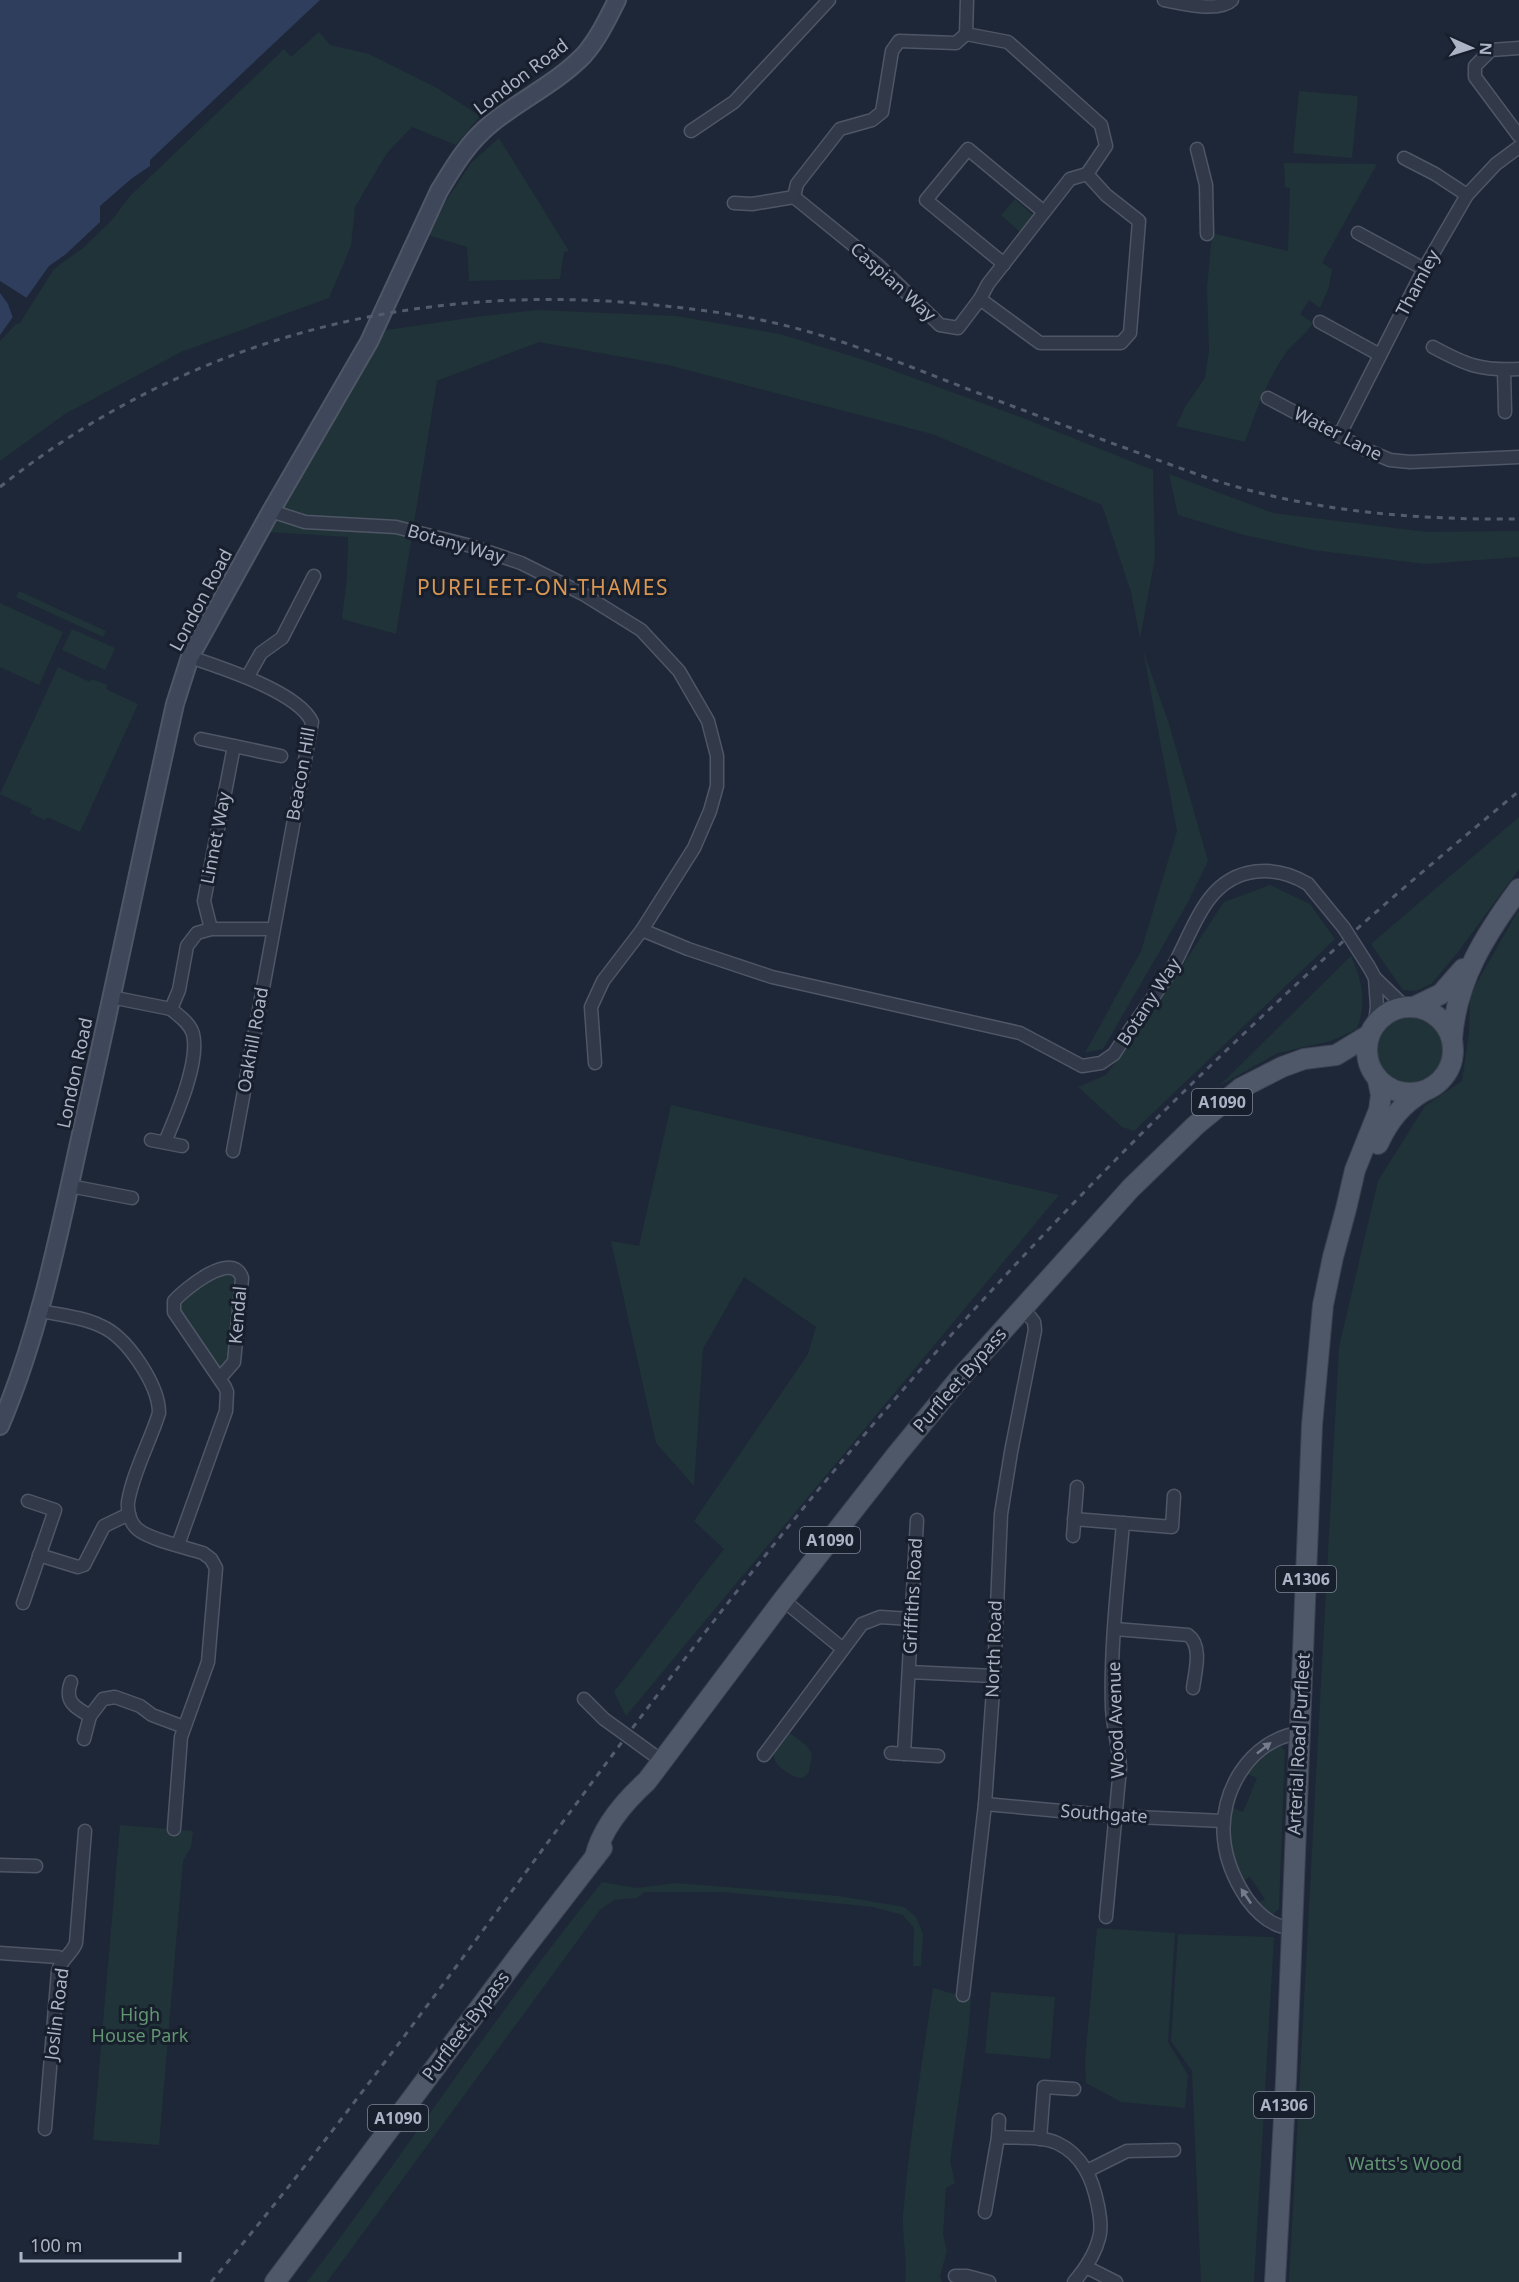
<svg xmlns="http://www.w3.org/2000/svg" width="1519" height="2282" font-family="'Noto Sans',sans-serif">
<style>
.green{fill:#203338}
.water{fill:#2f3e5d}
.pier{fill:#1e2737}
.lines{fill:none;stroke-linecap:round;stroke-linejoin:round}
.street-casing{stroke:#4f5666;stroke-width:15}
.secondary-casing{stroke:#4f5666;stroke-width:20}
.primary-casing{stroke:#3b4251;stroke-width:22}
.street{stroke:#323948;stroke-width:12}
.secondary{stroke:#3f475b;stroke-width:16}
.primary{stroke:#4f5868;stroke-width:20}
.rail{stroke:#535c6f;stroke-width:3;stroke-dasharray:6 6;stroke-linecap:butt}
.street-bridge-casing{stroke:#4f5666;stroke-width:15;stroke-linecap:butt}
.street-bridge{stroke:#323948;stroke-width:12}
.oneway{fill:#757c8d}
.labels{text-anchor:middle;stroke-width:6;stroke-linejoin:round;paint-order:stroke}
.shield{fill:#171e2c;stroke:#7f8697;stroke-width:1.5}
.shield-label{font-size:16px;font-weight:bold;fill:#abb3c5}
.street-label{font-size:18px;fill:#abb3c5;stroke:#171e2c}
.park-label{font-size:18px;fill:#629672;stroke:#171e2c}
.quarter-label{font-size:21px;letter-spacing:1.5px;fill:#d99753;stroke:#171e2c}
</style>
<rect width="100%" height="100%" fill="#1e2737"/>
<g class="green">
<polygon points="319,32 330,45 369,54 437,88 480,116 456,145 412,127 387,153 355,207 351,246 329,298 181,352 65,414 0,461 0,341 16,324 20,323 54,269 83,248 111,221 131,195 284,49 291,57"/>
<polygon points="1299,91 1358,96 1352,158 1293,153"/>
<polygon points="499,138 569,251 564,252 560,279 469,281 467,247 428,235 446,201 471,163"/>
<path d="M1284,163l93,1 -55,99 10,6 -3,18 -9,21 -11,-8 -9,14 13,9c-8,13 -22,21 -30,34 -17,26 -28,56 -38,85l-69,-16 9,-19 20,-29 4,-27 -2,-63 5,-55 76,18 2,-63 -5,-1z"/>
<polygon points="1015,199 1034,216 1020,232 1001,215"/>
<polygon points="538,310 676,316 780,334 867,361 1023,418 1153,470 1155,558 1140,638 1131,592 1102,505 932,434 668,365 539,342 437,381 396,634 342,619 347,577 348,537 268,532 386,330 483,316"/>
<polygon points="1169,474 1273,513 1427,532 1519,531 1519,557 1425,564 1313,550 1244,535 1178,515"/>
<polygon points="19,591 106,631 103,637 16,597"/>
<polygon points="0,603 63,632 39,685 0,667"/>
<polygon points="72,629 115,648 105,670 62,650"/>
<polygon points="1143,650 1169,724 1208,861 1187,904 1103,1049 1085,1053 1141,951 1177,831"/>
<polygon points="58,667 90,682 92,679 107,685 106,689 138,704 80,832 47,817 45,820 30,813 32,809 0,794"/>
<polygon points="1519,817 1519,869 1458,952 1432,983 1416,991 1403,990 1371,944"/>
<polygon points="1270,885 1310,904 1335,939 1134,1131 1122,1127 1078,1087 1106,1075 1152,1012 1224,902"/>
<polygon points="1519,909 1519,2282 1289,2282 1339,1347 1378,1181 1425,1106 1462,1081 1469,1033 1470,995"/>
<path d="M1351,956c11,25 16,46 6,73l-26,12 -53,12 -59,33z"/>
<circle cx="1409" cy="1049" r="34"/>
<polygon points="671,1105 1059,1195 626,1716 614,1692 724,1549 694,1521 808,1354 816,1327 744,1277 703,1349 694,1486 656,1443 611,1241 639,1246"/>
<polygon points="229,1271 235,1276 228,1365 219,1368 180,1310 180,1302 222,1273"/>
<path d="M790,1733l16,12 6,9 -3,18 -6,6c-8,0 -11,-3 -18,-7 -21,-16 -8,-21 5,-38z"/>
<polygon points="1280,1746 1285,1750 1279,1909 1272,1915 1266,1914 1257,1904 1265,1899 1250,1877 1239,1883 1228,1854 1230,1807 1243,1812 1257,1778 1247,1774 1271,1749"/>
<polygon points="120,1825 193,1831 191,1847 183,1861 159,2145 93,2140"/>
<path d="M602,1882l35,6 39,-5 163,13 65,11 12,10 7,17 -2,32h-8l1,-38 -11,-13 -30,-8 -150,-15h-78l-8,6 -23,2 -14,10 -273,372h-20c100,-132 191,-271 295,-400z"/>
<polygon points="1097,1928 1175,1933 1168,2042 1188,2075 1185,2108 1121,2102 1086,2083 1085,2060"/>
<polygon points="1178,1934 1274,1937 1254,2282 1201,2282 1192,2071 1171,2041"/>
<path d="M933,1988l38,11 -3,35 -18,127 5,22 -9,5 -3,47 4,16 -7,25 2,6h-37c3,-22 -3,-43 -2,-65 6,-76 19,-153 30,-229z"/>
<polygon points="991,1992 1055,1997 1050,2059 985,2053"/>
</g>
<polygon class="water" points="0,0 320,0 150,160 150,166 131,179 100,206 100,222 66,254 49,266 0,335"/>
<polygon class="pier" points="0,281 30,300 14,321 8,304 0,293"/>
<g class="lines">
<g class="street-casing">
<g id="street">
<path d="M1164,0c17,3 55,13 68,0"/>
<polyline points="966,34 1008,42 1101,125 1106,146 1087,174 1106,195 1139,221 1130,333 1121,343 1040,343 980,299 958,328 940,325 879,266 794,197 797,184 840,129 872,120 882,112 892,51 899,41 956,43 966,34 967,0"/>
<polyline points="1519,48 1491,50 1475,66 1475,77 1519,136"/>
<polyline points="691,131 734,102 829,0"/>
<polyline points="1197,149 1206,185 1207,234"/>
<polyline points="1404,158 1435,174 1467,195"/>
<polyline points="734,203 752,204 794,197"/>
<polyline points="1358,233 1424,269"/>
<polyline points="1004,264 926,200 968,149 1044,212"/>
<polyline points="980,299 988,284 1070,179 1087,174"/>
<polyline points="1320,322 1380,355"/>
<path d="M1433,347c33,18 48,24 86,22"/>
<polyline points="1504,370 1505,412"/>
<polyline points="1268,398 1364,449 1390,460 1410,462 1519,457"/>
<polyline points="1339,436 1424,269 1467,195 1496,164 1519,147"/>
<polyline points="271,511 305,522 396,527 471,546 521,563 583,594 641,630 679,671 708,721 717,756 717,786 710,811 694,848 642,930 603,981 591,1007 595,1063"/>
<path d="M190,657c32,11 108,35 122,65l-79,429"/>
<polyline points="248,676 261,653 282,638 314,576"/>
<polyline points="201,739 281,756"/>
<polyline points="211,929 204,901 234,746"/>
<path d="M642,930l46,19 84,28 248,56 62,33 19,-3 13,-9c17,-27 37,-52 54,-79 15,-23 25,-56 42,-77 25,-32 65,-34 98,-14l36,44"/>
<polyline points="1369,967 1375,978 1405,1007"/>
<polyline points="111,997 171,1009 179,990 187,946 197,933 211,929 273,929"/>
<polyline points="1375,1024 1377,1006 1375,978"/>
<polyline points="151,1140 182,1146"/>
<path d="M165,1142c11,-26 35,-80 28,-108 -3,-11 -14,-18 -22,-25"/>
<polyline points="70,1186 132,1198"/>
<path d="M41,1311c19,4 42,6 60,15 26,11 58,59 58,87 -9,29 -26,59 -31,89 -1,11 3,23 12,29 15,10 45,16 63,22l8,6 5,9 -8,94 -27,75 -7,92"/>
<polyline points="1074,1519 1172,1527 1174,1496"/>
<polyline points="1073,1536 1077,1487"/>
<path d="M178,1545l48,-134 1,-19 -2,-5 -51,-75v-11c11,-12 59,-52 68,-23l-8,84 -14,16"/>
<polyline points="39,1555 78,1567 84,1565 104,1526 129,1514"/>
<polyline points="783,1600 843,1649"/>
<polyline points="23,1603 55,1510 28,1501"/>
<path d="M1115,1629l73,6c15,11 7,37 5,53"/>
<polyline points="909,1672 994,1676"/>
<path d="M71,1682c-7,19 3,25 19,34"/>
<polyline points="584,1699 604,1719"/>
<polyline points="84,1739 90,1716 103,1699 115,1697 140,1706 152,1715 184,1727"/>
<polyline points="640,1745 662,1761"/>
<polyline points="891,1753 938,1756"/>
<polyline points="904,1754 917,1520"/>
<polyline points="764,1755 862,1624 880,1617 911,1619"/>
<polyline points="985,1804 1115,1816 1223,1821"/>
<polyline points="0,1865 36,1866"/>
<path d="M1106,1917l14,-149c-1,-21 -7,-40 -8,-60 -2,-62 6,-124 11,-185"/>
<path d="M1291,1928c-19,-1 -33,-14 -44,-29 -12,-18 -21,-38 -23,-60 -5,-47 26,-99 75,-106"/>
<polyline points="0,1953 58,1957 62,1960"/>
<polyline points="963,1995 985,1804 994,1676 1001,1514 1011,1452 1035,1330 1034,1322 1024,1309"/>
<path d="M45,2129l13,-158c3,-12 14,-17 18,-28l9,-112"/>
<polyline points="998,2137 999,2120"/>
<polyline points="1040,2139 1044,2087 1074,2089"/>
<polyline points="1087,2171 1127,2151 1174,2150"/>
<path d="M985,2212l13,-75c18,1 43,-1 59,6 26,12 36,37 41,63 2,10 4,23 1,32 -4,17 -14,31 -25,44"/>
<polyline points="1086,2267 1116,2282"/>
<polyline points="955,2276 967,2276 989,2282"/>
</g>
</g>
<g class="secondary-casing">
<path id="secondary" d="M0,1426c40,-94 59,-193 81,-292 33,-143 62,-287 94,-430l15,-47 81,-146 98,-169 70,-151c15,-25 30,-50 53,-68 30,-24 66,-41 92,-68 14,-16 24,-37 33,-55"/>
</g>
<g class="primary-casing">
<g id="primary">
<circle cx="1410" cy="1050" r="43"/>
<polyline points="1414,1007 1441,994 1463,969"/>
<path d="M1452,1039c4,-58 33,-104 67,-150"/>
<path d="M1378,1144c11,-24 24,-40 46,-53"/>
<path d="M595,1857c7,-29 30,-56 52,-76l136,-181 115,-147 61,-74 172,-191 65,-63 45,-37 41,-21 22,-8 32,-4 33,-20"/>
<polyline points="275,2282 520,1954 602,1848"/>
<polyline points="1275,2282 1286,2081 1312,1425 1323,1305 1333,1257 1346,1209 1355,1170 1379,1110 1381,1095 1378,1080"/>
</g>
</g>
<use href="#street" class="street"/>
<use href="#secondary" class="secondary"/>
<use href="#primary" class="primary"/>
<g class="rail">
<path d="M0,487c191,-152 425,-208 665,-181 38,4 77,9 114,18 68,16 134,44 199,69 73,28 147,55 221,82 104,36 211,45 320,44"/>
<path d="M211,2282c214,-256 396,-536 608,-793 159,-193 333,-374 518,-542 59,-54 121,-105 182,-156"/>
</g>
<g class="street-bridge-casing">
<g id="street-bridge">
<polyline points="1344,928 1369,967"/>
<polyline points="604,1719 640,1745"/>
</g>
</g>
<use href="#street-bridge" class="street-bridge"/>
</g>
<defs><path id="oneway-solid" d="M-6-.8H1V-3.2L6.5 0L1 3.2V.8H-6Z" transform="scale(1.5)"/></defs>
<g class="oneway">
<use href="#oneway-solid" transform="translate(1264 1748) rotate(-38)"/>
<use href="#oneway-solid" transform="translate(1246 1896) rotate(-124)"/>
</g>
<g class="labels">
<g class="shield">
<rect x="1192" y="1089" width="60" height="26" rx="4.5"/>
<rect x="800" y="1527" width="60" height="26" rx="4.5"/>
<rect x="1276" y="1566" width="60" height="26" rx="4.5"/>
<rect x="1254" y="2092" width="60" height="26" rx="4.5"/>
<rect x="368" y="2105" width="60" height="26" rx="4.5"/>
</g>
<g class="shield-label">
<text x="1222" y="1108">A1090</text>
<text x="830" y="1546">A1090</text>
<text x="1306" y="1585">A1306</text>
<text x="1284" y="2111">A1306</text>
<text x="398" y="2124">A1090</text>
</g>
<g class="street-label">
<text transform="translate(521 77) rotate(-37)" y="6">London Road</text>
<text transform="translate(893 282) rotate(42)" y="6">Caspian Way</text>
<text transform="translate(1418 283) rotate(-62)" y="6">Thamley</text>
<text transform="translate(1338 434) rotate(27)" y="6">Water Lane</text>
<text transform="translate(456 544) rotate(16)" y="6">Botany Way</text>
<text transform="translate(201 600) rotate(-62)" y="6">London Road</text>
<text transform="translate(301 774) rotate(-80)" y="6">Beacon Hill</text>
<text transform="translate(216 838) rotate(-79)" y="6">Linnet Way</text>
<text transform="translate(1149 1002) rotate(-57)" y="6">Botany Way</text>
<text transform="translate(253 1040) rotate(-80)" y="6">Oakhill Road</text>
<text transform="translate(75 1073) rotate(-78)" y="6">London Road</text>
<text transform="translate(238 1315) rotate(-85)" y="6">Kendal</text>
<text transform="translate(960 1380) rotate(-49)" y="6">Purfleet Bypass</text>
<text transform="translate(913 1596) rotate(-87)" y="6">Griffiths Road</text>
<text transform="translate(994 1649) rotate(-88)" y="6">North Road</text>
<text transform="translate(1116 1720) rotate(-92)" y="6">Wood Avenue</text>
<text transform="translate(1299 1744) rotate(-87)" y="6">Arterial Road Purfleet</text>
<text transform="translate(1104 1814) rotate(4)" y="6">Southgate</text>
<text transform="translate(57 2014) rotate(-83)" y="6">Joslin Road</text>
<text transform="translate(466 2026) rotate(-53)" y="6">Purfleet Bypass</text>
</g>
<g class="park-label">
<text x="140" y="2021">High<tspan x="140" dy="21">House Park</tspan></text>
<text x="1405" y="2170">Watts's Wood</text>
</g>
<g class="quarter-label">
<text x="543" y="595">PURFLEET-ON-THAMES</text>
</g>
</g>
<g transform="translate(1471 48) rotate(93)" stroke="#171e2c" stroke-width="4.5" paint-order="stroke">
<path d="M0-4.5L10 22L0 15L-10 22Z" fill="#abb3c5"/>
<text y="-9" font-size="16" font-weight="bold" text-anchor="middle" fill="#abb3c5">N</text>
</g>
<path d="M21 2252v9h159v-9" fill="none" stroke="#abb3c5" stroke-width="3"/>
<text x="30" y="2252" font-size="18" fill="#abb3c5" stroke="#171e2c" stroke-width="4.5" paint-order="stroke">100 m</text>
</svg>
